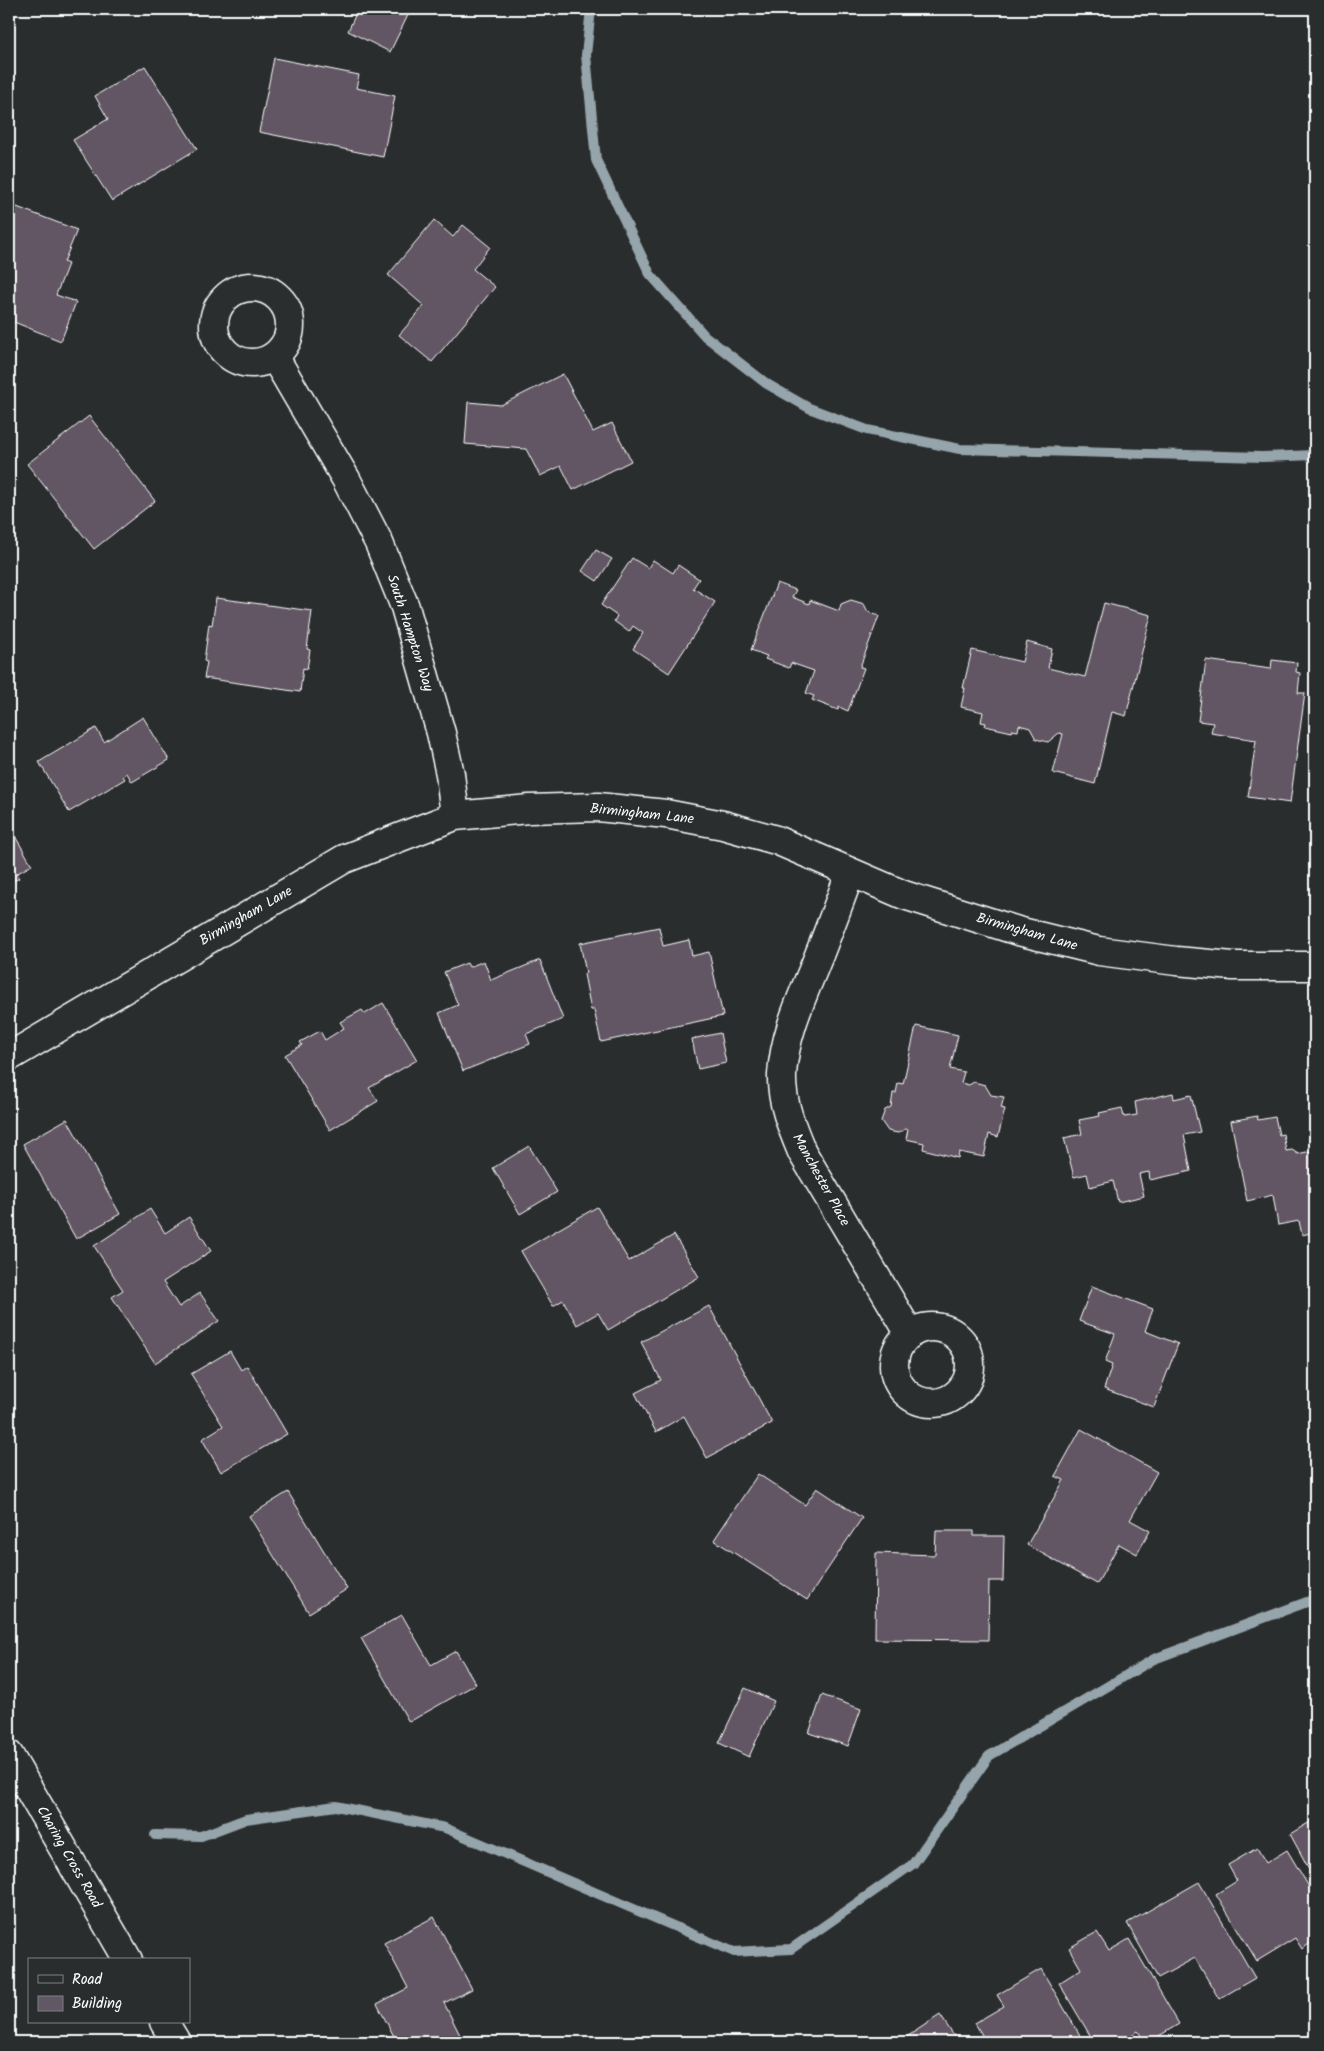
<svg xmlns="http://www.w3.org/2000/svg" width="1324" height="2051" viewBox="0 0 1324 2051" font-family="Kalam,sans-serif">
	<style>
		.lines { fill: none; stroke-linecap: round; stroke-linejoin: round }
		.stream { stroke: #95a5ab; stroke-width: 10 }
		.building { fill: #625765; stroke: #fff }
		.street-casing { stroke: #fff; stroke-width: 31 }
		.secondary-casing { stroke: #fff; stroke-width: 31 }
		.street { stroke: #2a2d2e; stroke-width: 28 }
		.secondary { stroke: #2a2d2e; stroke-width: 28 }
		.labels { text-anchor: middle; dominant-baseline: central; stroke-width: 4; stroke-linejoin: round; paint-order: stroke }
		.street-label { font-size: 14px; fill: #fff; stroke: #2a2d2e }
	</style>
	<rect width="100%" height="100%" fill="#2a2d2e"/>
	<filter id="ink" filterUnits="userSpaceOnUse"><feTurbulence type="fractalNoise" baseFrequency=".02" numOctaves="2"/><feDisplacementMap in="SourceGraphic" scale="10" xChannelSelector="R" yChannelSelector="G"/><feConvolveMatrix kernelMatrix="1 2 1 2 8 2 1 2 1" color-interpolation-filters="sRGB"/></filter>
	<g filter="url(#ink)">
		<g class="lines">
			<path class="stream" d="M591,9L586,55L596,160L650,274L705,336L767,384L809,408L867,430L960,449L1262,457L1315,455
				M155,1835L201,1836L246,1819L336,1806L445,1828L734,1952L791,1949L913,1864L989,1756L1154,1659L1315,1599"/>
		</g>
		<path class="building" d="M358,9H411L390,52L348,31Z
			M274,58L359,75L356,88L395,96L383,157L259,132Z
			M145,66L197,149L112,201L73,140L108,119L95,96Z
			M9,204L77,230L64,262L68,264L56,295L76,302L61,341L9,320Z
			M434,220L453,237L463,225L490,247L473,269L495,287L432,362L399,335L424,306L388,275Z
			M563,374L593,432L612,423L631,461L573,490L561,466L540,476L526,449L465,444L468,402L501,405Z
			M89,416L155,501L94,549L27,464Z
			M596,550L612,559L597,581L582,571Z
			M632,558L648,568L653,560L673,573L678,565L699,579L693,588L715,602L669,673L633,649L643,633L633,626L629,632L614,621L617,616L601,605Z
			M777,583L796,590L792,597L809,604L810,600L839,611L841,604L851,600L864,604L868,612L879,616L860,667L864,668L848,711L839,707L838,710L812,700L814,696L806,693L814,671L791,663L789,668L765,659L767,656L751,650Z
			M216,598L312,611L307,649L310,650L307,669L303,668L300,692L204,678L207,662L204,661L209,624L212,625Z
			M1104,603L1151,615L1126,716L1112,712L1095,784L1053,773L1063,734L1059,733L1048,742L1036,739L1030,728L1019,725L1018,731L1012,730V732L985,726L986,723L981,722L983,712L961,707L965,688H963L972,650L1022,662L1027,642L1052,649L1048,668L1085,677Z
			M1206,660L1271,669L1272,660L1297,663L1296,672L1300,673L1298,693H1305L1290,803L1248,797L1256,740L1211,733L1213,723L1198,721Z
			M143,717L169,760L132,782L127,773L123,776L125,779L69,812L39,762L96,728L104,742Z
			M9,826L32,865L16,874L19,878L9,884Z
			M659,927L663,946L689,940L692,956L709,952L723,1016L601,1042L594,1010H591L584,974L586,973L580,943Z
			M540,960L563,1019L526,1034L530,1044L463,1071L439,1013L458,1005L444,972L467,963L469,967L484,961L491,980Z
			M383,1003L417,1060L369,1088L378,1101L330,1130L285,1055L302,1045L300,1042L320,1031L325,1040L344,1028L340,1022L362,1010L365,1014Z
			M916,1026L958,1035L950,1069L964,1072L961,1083L969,1085L974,1082L985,1085L991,1095L1004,1097L1001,1108L1005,1109L998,1137L989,1134L984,1157L959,1152L958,1158L923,1149L924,1143L906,1139L908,1129H905L898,1133L888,1131L881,1121L885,1110L891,1107L893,1093H896L898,1083L903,1084Z
			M720,1033L726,1063L698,1069L692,1039Z
			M1173,1093L1174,1099L1191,1095L1200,1132L1184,1135L1191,1171L1150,1180L1149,1172L1139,1174L1144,1196L1118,1202L1113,1181L1090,1187L1087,1174L1074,1177L1064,1138L1082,1134L1079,1120L1100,1116L1099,1113L1122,1108L1124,1117L1137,1115L1135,1102Z
			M1257,1116L1258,1120L1275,1117L1279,1135L1283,1134L1286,1151L1292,1150L1298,1154L1315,1150V1232L1302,1235L1299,1221L1278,1225L1273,1195L1247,1201L1231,1121Z
			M67,1119L120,1214L76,1239L23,1144Z
			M529,1146L557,1192L520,1214L493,1168Z
			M597,1207L629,1261L674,1235L699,1277L608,1330L598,1313L577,1325L563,1300L553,1306L521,1251Z
			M150,1209L165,1233L189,1217L211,1251L163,1282L179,1307L200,1293L219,1321L155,1363L112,1297L123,1290L94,1246Z
			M1092,1286L1153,1309L1145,1331L1178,1344L1154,1407L1104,1389L1112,1365L1105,1362L1115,1334L1079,1321Z
			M709,1306L772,1423L707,1458L684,1416L656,1432L635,1393L661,1380L641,1342Z
			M230,1351L241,1370L247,1366L287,1434L221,1472L202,1439L223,1426L191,1374Z
			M1081,1429L1157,1472L1130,1520L1150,1531L1137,1554L1119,1544L1097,1584L1027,1545L1064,1480L1055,1476Z
			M758,1474L805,1505L817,1488L862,1518L807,1600L714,1540Z
			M288,1492L347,1589L309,1613L249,1516Z
			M936,1531H974V1536H1004L1003,1581H989L988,1640L875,1639L876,1553L935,1555Z
			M402,1615L431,1665L456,1651L476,1684L409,1722L361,1638Z
			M745,1688L774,1701L749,1757L719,1743Z
			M822,1695L861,1709L848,1746L809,1733Z
			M1315,1819V1880L1290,1834Z
			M1257,1848L1266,1863L1287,1850L1315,1897V1940L1302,1949L1295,1938L1257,1961L1216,1894L1237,1881L1228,1865Z
			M1199,1882L1255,1978L1219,1999L1195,1958L1158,1978L1127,1923Z
			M434,1917L472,1989L444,2003L460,2035L447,2042H397L377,2004L408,1988L384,1943Z
			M1097,1932L1109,1951L1129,1939L1179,2024L1149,2042H1145L1138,2031L1120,2042H1094L1059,1983L1081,1969L1069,1948Z
			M1041,1969L1084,2042H986L975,2023L1004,2006L997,1995Z
			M940,2015L958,2042H899Z"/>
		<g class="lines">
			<g class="street-casing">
				<path id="street" d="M214 325a38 38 0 1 1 76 0a38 38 0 1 1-76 0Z
					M274,356L346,479L379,543L405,607L441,733L450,774L455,816
					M850,873C838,906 826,938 813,970C799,1004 784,1038 782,1075C781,1102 792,1128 802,1152L910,1334
					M9,1057L344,859L455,816L529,809L598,807L666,814L723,825L776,840L904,895L1018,931L1099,951L1176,961L1233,966H1315
					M894 1365a38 38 0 1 1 76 0a38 38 0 1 1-76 0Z"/>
			</g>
			<g class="secondary-casing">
				<path id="secondary" d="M9,1755L128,1960
					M164,2022L176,2042"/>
			</g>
			<use href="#street" class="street"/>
			<use href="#secondary" class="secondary"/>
		</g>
	</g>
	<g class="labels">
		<g class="street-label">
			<text transform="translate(410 633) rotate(72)">South Hampton Way</text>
			<text transform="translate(642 814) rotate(6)">Birmingham Lane</text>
			<text transform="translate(246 916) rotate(-30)">Birmingham Lane</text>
			<text transform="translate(1027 932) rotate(16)">Birmingham Lane</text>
			<text transform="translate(821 1180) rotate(61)">Manchester Place</text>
			<text transform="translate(69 1857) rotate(60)">Charing Cross Road</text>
		</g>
	</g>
	<rect width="1324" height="2051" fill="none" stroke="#2a2d2e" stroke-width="30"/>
	<rect x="15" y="15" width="1294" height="2021" fill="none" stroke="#fff" stroke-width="2" filter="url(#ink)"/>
	<rect x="28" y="1958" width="162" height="65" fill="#2a2d2e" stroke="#7f8182"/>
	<rect x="38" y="1975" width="25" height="8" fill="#2a2d2e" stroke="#7f8182"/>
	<text x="72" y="1984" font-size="15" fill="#ffffff">Road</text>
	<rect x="38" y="1996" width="25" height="15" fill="#625765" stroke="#7f8182"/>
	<text x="72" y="2008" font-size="15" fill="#ffffff">Building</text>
</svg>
